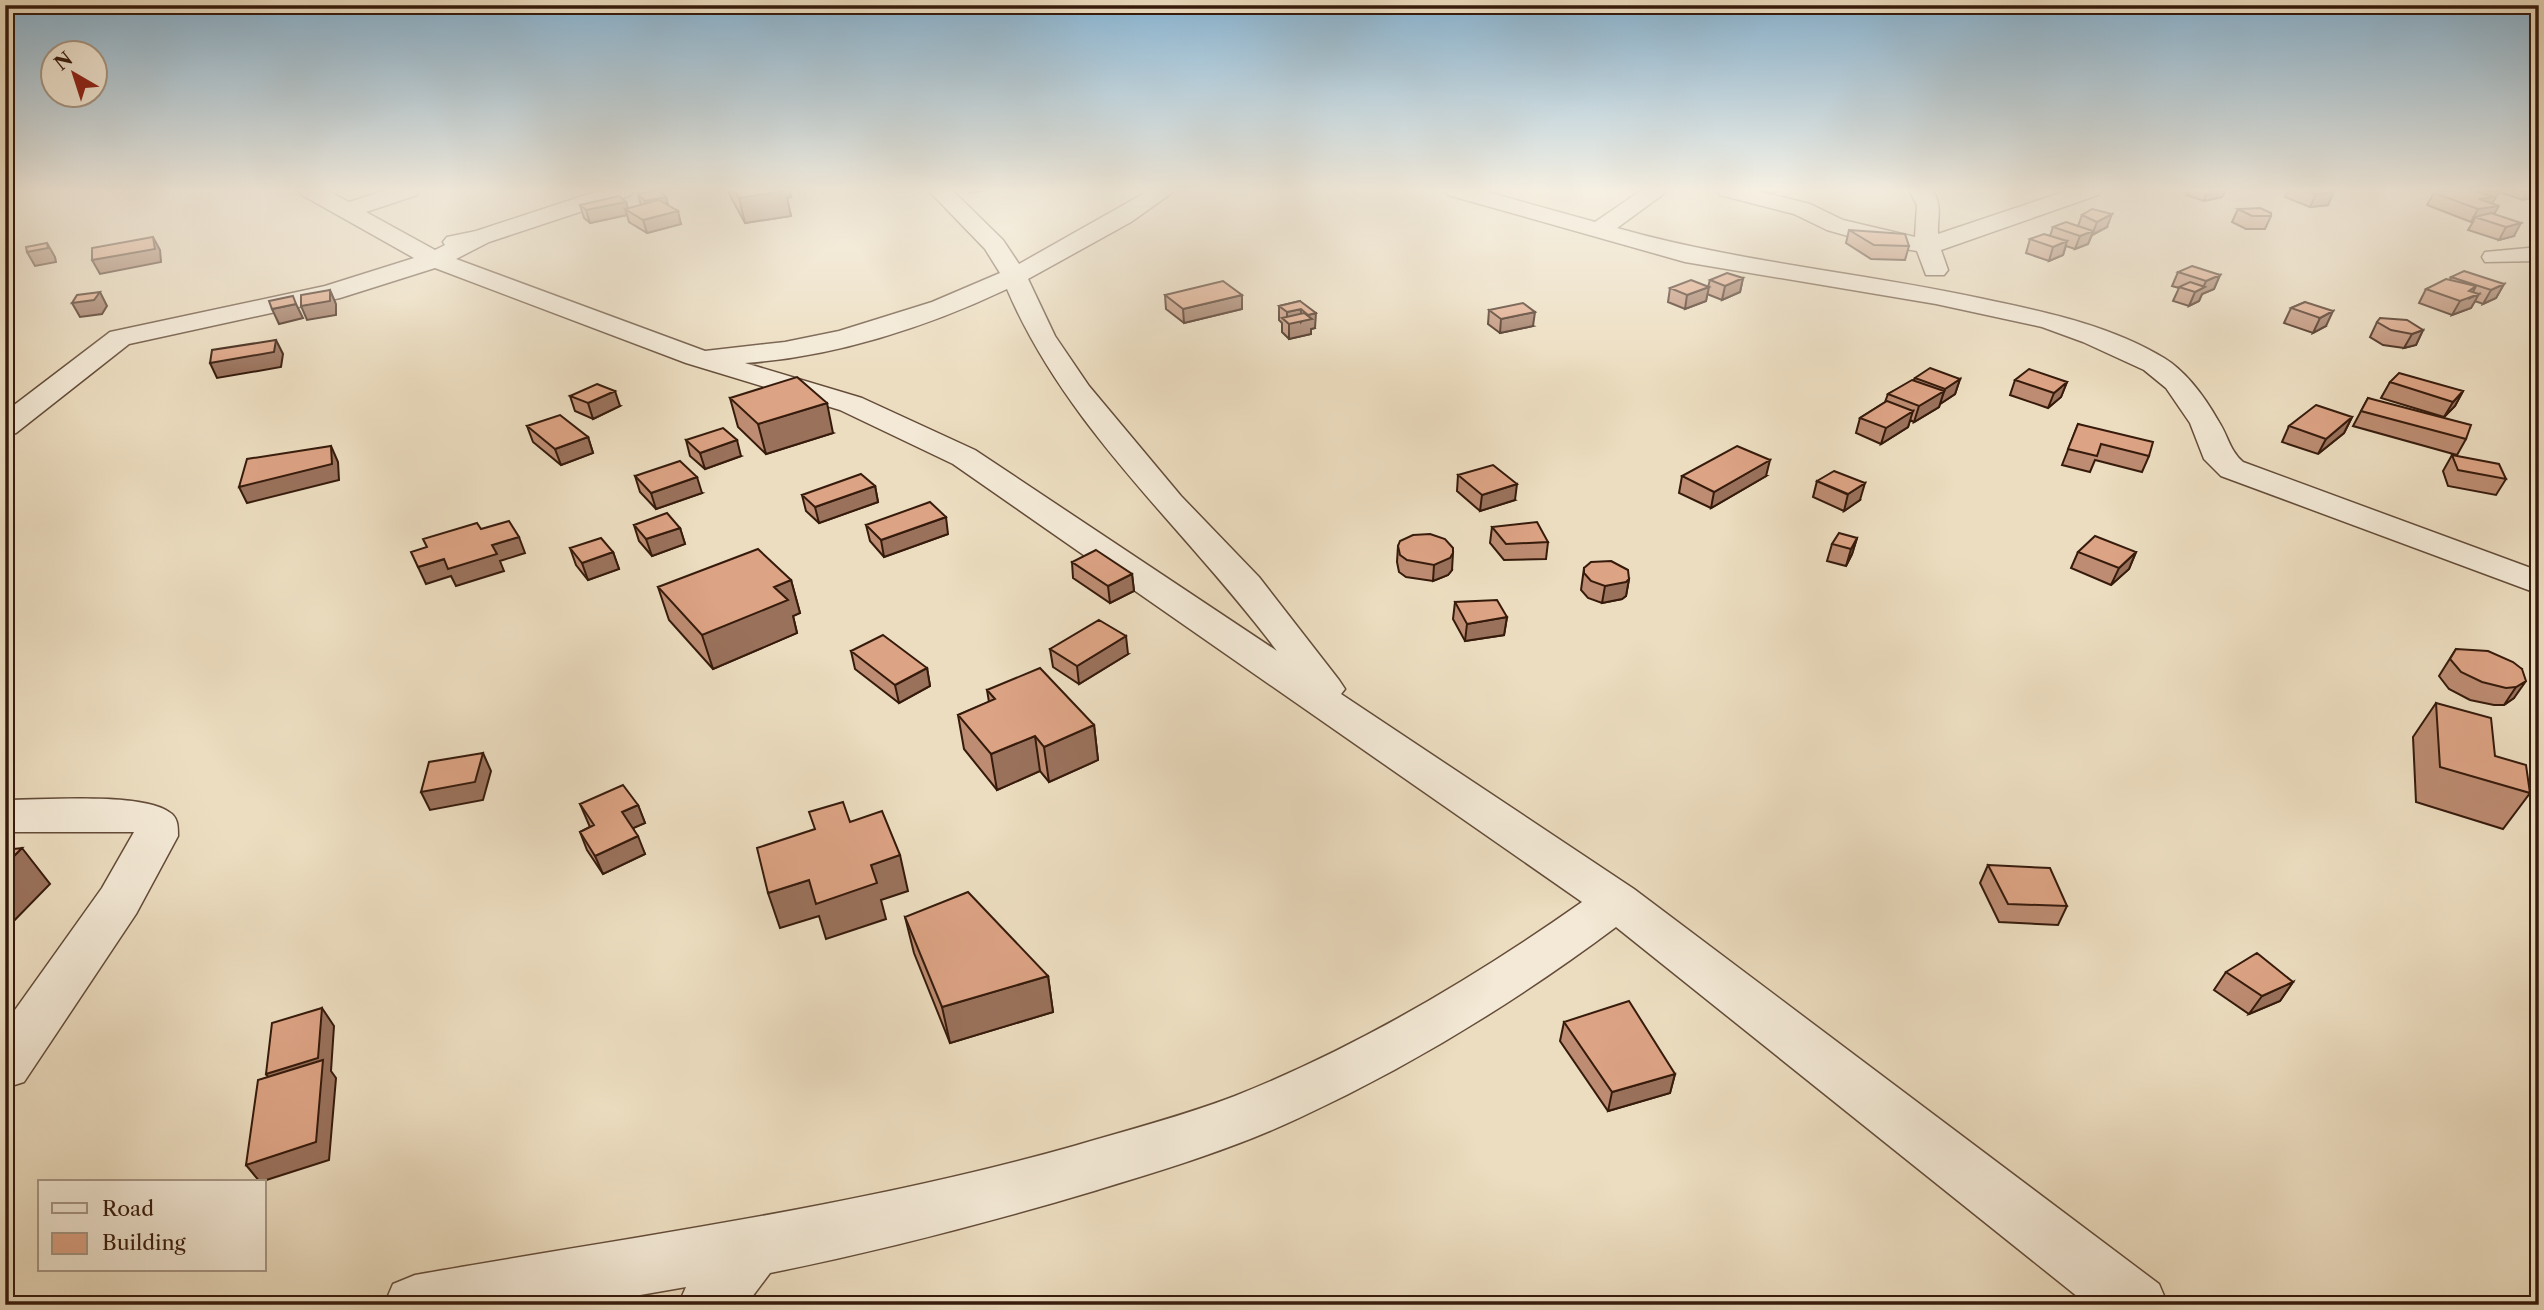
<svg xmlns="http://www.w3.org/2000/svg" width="2544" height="1310" viewBox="0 0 2544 1310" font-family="'Libre Caslon Text',serif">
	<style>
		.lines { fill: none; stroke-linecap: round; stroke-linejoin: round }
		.minor-casing { stroke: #644c39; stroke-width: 3 }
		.minor { fill: #f3e9d6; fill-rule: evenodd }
		.wall { fill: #bd8c72; stroke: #361b0c; stroke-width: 2 }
		.shaded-wall { fill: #9a725c; stroke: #361b0c; stroke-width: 2 }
		.building { fill: #dca384; stroke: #361b0c; stroke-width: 2 }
	</style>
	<rect width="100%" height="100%" fill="#ecddc0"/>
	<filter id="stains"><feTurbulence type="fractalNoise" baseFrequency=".00286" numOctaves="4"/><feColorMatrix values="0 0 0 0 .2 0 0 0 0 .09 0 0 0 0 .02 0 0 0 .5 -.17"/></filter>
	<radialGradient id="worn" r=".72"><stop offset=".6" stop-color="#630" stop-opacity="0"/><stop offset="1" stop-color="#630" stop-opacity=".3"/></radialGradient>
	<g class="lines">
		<g class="minor-casing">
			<path id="minor" d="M299,190H326L349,202L387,190H420L417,195L366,212L435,250L445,245L443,242L447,237L476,231L601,190H634L631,195L489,242L456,259L705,351L785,342L839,331L932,302L1000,273L985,249L928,190H952L1003,240L1019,264L1150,190H1176L1131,222L1028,279L1055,336L1089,386L1181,496L1259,577L1339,680L1345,689L1341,694L1634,889L2159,1284L2168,1305H2088L1616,927C1517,1001 1411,1066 1299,1118C1233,1149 1163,1170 1094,1191C987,1223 879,1251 770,1273L746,1305H678L686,1287L583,1305H384L393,1284L415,1275C636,1236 858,1207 1074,1146C1128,1130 1183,1116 1235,1096C1358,1047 1474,978 1582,902L953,464L840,410L686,363L435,268L340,298L129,344L16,433L5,436V412L110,332L325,286L414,258L302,195ZM1007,289C1067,430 1187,530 1277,651L975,450L862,398L745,363C834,357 927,327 1007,289Z
				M1445,190H1480L1595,222L1642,190H1669L1617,228C1740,263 1868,273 1993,301C2051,313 2113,327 2164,358C2187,372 2206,399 2219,422C2228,436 2230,451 2243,462L2539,571V594L2221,476L2204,459L2190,423L2166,388L2144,370L2083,342L2042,327L1936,304L1685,262L1448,195Z
				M1717,190H1754L1810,204L1843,220L1915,237L1917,205L1909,190H1932C1943,205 1937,217 1938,234L2069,190H2101L2098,195L1941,250L1948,270L1944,275H1926L1917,251L1876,244L1827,230L1794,214L1720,195Z
				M2539,247V261L2485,262L2482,257L2485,252Z
				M5,800C43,800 141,792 169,812C178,817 178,826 178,836L136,914L24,1082L5,1088V1024L102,888L134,832H5Z"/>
		</g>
		<use href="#minor" class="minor"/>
	</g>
	<path class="wall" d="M727,190H789L791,197L787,198L791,216L745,223Z
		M1757,190H1780L1771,194Z
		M2188,190H2226L2222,197L2204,201L2186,195Z
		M2289,190H2329L2328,205L2310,207L2285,197Z
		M2454,190H2539L2523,200L2499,192L2493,202L2490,203L2494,214L2514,236L2499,240L2468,230L2473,222H2471L2427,205L2434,193Z
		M638,194L666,197L668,206L681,224L647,233L629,222L627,215L590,223L584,218L580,205L626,202L628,209L641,205Z
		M2238,209L2271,216L2265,229H2246L2232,222Z
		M2082,215L2107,227L2092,235L2088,244L2075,249L2066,246L2063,255L2049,261L2026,253L2030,239L2050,236L2053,227L2078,226Z
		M1849,230L1909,246L1905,260L1871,259L1846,243Z
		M2178,272L2220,275L2214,289L2202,294L2199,301L2189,306L2173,301L2179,288L2172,286Z
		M2451,277L2504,284L2496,298L2483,304L2475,301L2471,308L2452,315L2419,303L2426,289L2450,280Z
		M1743,278L1740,292L1722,300L1707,294L1706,301L1685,309L1668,302L1670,288L1708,287L1710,280Z
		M1165,295H1242V309L1184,323L1166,309Z
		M1300,301L1315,328L1311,329V334L1289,339L1282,332V323L1279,320V306Z
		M2305,302L2326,326L2313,333L2284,323L2291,308Z
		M1489,310L1533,326L1500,333L1488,324Z
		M2377,322L2423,330L2416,345L2404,348L2383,345L2370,337Z
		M1915,378L1960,379L1955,394L1940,404L1939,407L1914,422L1910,420L1908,427L1881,444L1856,433L1860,418L1885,402L1888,394L1914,380Z
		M2015,380L2067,382L2061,397L2048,408L2010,395Z
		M2390,382L2463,391L2455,406L2444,417L2381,398Z
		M570,396L620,406L593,419L575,411Z
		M730,398L833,433L766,454L738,427Z
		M2368,398L2466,439L2457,455L2353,426Z
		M2352,417L2344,433L2318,454L2282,442L2289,426Z
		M2078,424L2149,456L2142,472L2095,460L2090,472L2062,465Z
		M527,426L588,437L593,453L561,465L533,442Z
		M686,440L741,456L705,469L690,456Z
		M2452,455L2506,479L2496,495L2448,486L2443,471Z
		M1458,475L1515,500L1480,511L1457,491Z
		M635,476L702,493L656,509L640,492Z
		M1682,476H1766L1711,508L1679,493Z
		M1817,481L1860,500L1844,511L1813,497Z
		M875,486L878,502L819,523L806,511L802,495Z
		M634,525L680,528L685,544L652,556L639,541Z
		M866,525L948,534L884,557L870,541Z
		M1492,527L1548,542L1546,559L1504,560L1490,543Z
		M1857,538L1852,554L1846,566L1827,561L1832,544Z
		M1398,546L1452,570L1448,575L1433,581L1406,577L1399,572L1397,562Z
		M570,548L613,552L619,569L588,580L576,565Z
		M2078,552H2136L2129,569L2111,585L2071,568Z
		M1072,562L1132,574L1134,591L1110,603L1073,578Z
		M1584,568L1629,579L1626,596L1622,599L1602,603L1588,598L1581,590Z
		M791,580L800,613L793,616L797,633L713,669L669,620L658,587Z
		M1455,602L1507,617L1504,635L1465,641L1453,619Z
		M1050,649L1128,654L1079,684L1053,667Z
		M2456,649L2522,669L2514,698L2504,705H2494L2470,700L2449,689L2439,676Z
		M851,651L927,668L930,686L899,703L855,669Z
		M987,690L1094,725L1098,760L1049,782L1040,771L997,790L964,749L958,715L989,702Z
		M2436,703L2495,756L2530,793L2503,829L2416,802L2413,737Z
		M580,804L638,805L645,823L633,828L645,854L603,874L587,850L580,832L590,827Z
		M1988,865L2067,906L2058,925L1999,922L1980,883Z
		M905,917L1048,976L1053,1012L950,1043L914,953Z
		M2226,972L2293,982L2280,1001L2249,1014L2214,990Z
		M1564,1022L1675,1074L1670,1093L1608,1111L1560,1041Z"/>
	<path class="shaded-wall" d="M778,190H789L791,197L787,198L791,216L745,223L739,198Z
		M970,190H987L970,193Z
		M1772,190H1780L1771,194Z
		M2208,190H2226L2222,197L2204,201Z
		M2497,190H2500L2493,202L2490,203L2499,206L2491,219L2475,217L2473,222H2471L2478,209L2479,199L2484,198L2487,192Z
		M2528,190H2539V196L2523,200Z
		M2334,192L2328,205L2310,207L2316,194Z
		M666,197L669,210L648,214L645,201Z
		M626,202L628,211L625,209L627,215L590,223L586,210Z
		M678,211L681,224L647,233L643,220Z
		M2112,214L2107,227L2092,235L2097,222Z
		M2521,223L2514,236L2499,240L2506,227Z
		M2093,231L2088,244L2075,249L2080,236Z
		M153,237L160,250L161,262L100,274L92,260Z
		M2067,241L2063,255L2049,261L2053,247Z
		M47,243L55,257L56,262L35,266L27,252Z
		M2220,275L2214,289L2202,294L2199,301L2189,306L2195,292L2203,288L2206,281Z
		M1743,278L1740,292L1722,300L1725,286Z
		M2504,284L2496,298L2483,304L2491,290Z
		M2476,286L2470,298L2479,294L2471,308L2452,315L2460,301L2469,291Z
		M1709,287L1706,301L1685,309L1687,295Z
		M330,290L336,304V315L307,320L301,306Z
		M100,292L107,306L102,314L80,317L72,303Z
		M1242,295V309L1184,323L1183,309Z
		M296,304L303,318L279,324L272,309Z
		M1301,309V322L1308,315L1316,313L1315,328L1311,329V334L1289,339V324L1287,322V312Z
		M2333,311L2326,326L2313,333L2320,318Z
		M1535,312L1533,326L1500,333L1501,319Z
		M2423,330L2416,345L2404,348L2412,334Z
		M276,340L283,354L281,367L217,378L210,363Z
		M1960,379L1955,394L1940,404L1945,389Z
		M2067,382L2061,397L2048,408L2054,393Z
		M615,391L620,406L593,419L588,403Z
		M1944,391L1939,407L1914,422L1919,406Z
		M2463,391L2455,406L2444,417L2453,402Z
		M827,403L833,433L766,454L758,424Z
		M1913,411L1908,427L1881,444L1886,428Z
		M2352,417L2344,433L2318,454L2326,439Z
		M588,437L593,453L561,465L555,449Z
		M737,440L741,456L705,469L700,453Z
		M331,446L338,462L339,480L247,503L239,487Z
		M1770,460L1766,476L1711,508L1714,492Z
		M697,477L702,493L656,509L651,493Z
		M1865,483L1860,500L1844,511L1848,494Z
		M1517,484L1515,500L1480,511L1482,495Z
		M875,486L878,502L819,523L815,507Z
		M946,517L948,534L884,557L881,540Z
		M680,528L685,544L652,556L646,539Z
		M519,537L525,553L500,561L504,571L456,586L451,576L426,584L418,567Z
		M1857,538L1852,554L1846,566L1851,549Z
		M613,552L619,569L588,580L582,563Z
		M2136,552L2129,569L2111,585L2119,568Z
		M1453,553L1452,570L1448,575L1433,581L1434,565Z
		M1132,574L1134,591L1110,603L1108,586Z
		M1629,579L1626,596L1622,599L1602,603L1605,586Z
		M791,580L800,613L793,616L797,633L713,669L702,635L774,587Z
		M1507,617L1504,635L1465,641L1467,624Z
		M1126,636L1128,654L1079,684L1077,666Z
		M927,668L930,686L899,703L895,685Z
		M2526,681L2514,698L2504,705L2516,687Z
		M1094,725L1098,760L1049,782L1044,747Z
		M1035,736L1040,771L997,790L991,754Z
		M483,753L491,771L483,800L430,810L421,792Z
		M638,805L645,823L629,830L622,812Z
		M638,836L645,854L603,874L595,856Z
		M22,848L50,884L5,930V865Z
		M900,855L908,891L881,900L886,919L826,939L819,916L780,928L768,893L809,880L871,865Z
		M1048,976L1053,1012L950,1043L942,1007Z
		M2293,982L2280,1001L2249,1014L2262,996Z
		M322,1008L334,1026L331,1071L336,1078L329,1160L260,1182L246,1165L279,1092L266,1074Z
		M1675,1074L1670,1093L1608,1111L1612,1092Z"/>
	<path class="building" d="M658,190H659L666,197L645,201L638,194Z
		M734,190H785V191L739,198Z
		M2305,190H2329L2334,192L2316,194Z
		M2454,190H2473L2493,197L2479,199L2499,206L2478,209L2434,193Z
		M2480,190H2497L2487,192Z
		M619,196L626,202L586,210L580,205Z
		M659,200L678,211L643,220L625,209Z
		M2260,208L2271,213V216H2252L2238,209Z
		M2092,209L2112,214L2097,222L2082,215Z
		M2491,213L2521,223L2506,227L2475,217Z
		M2066,222L2093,231L2080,236L2053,227Z
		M1849,230L1905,234L1909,246L1874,245Z
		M2044,234L2067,241L2053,247L2030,239Z
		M153,237L155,249L92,260V248Z
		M47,243L48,248L27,252L26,247Z
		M2192,266L2220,275L2206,281L2178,272Z
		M2464,271L2504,284L2491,290L2451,277Z
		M1727,273L1743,278L1725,286L1710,280Z
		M2446,279L2476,286L2469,291L2479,294L2460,301L2426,289Z
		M1691,280L1709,287L1687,295L1670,288Z
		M1223,281L1242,295L1183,309L1165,295Z
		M2190,282L2205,287L2195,292L2179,287Z
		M330,290V301L301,306V295Z
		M100,292L94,300L72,303L77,295Z
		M293,296L296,304L272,309L269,301Z
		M1300,301L1316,313L1308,315L1301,309L1287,312L1279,306Z
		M2305,302L2333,311L2320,318L2291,308Z
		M1523,303L1535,312L1501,319L1489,310Z
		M1304,313L1312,319L1289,324L1282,318Z
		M2380,318L2407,320L2423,330L2412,334L2391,330L2377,322Z
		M276,340L274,352L210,363L212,350Z
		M1930,368L1960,379L1945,389L1915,378Z
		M2029,369L2067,382L2054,393L2015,380Z
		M2399,373L2463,391L2453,402L2390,382Z
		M797,377L827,403L758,424L730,398Z
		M1912,380L1944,391L1919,406L1888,394Z
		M597,384L615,391L588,403L570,396Z
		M2368,398L2471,425L2466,439L2361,411Z
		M1887,401L1913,411L1886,428L1860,418Z
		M2316,405L2352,417L2326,439L2289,426Z
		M560,415L588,437L555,449L527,426Z
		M2078,424L2153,442L2149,456L2101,444L2097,456L2068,449Z
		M723,428L737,440L700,453L686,440Z
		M331,446L332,464L239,487L247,459Z
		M1737,446L1770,460L1714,492L1682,476Z
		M2452,455L2499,464L2506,479L2458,470Z
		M680,461L697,477L651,493L635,476Z
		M1493,465L1517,484L1482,495L1458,475Z
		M1834,471L1865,483L1848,494L1817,481Z
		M861,474L875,486L815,507L802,495Z
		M930,502L946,517L881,540L866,525Z
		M667,513L680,528L646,539L634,525Z
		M509,521L519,537L492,545L497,554L448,569L444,559L418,567L411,552L427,547L423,539L477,523L481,529Z
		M1537,522L1548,542L1506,544L1492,527Z
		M1839,533L1857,538L1851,549L1832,544Z
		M1430,534L1445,539L1453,548V553L1450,558L1434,565L1407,560L1400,555L1398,546L1400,541L1413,535Z
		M2095,536L2136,552L2119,568L2078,552Z
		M601,538L613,552L582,563L570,548Z
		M758,549L791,580L774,587L788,600L702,635L658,587Z
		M1096,550L1132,574L1108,586L1072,562Z
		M1611,561L1628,570L1629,579L1626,582L1605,586L1591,581L1584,573V568L1591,562Z
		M1497,600L1507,617L1467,624L1455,602Z
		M1099,620L1126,636L1077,666L1050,649Z
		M883,635L927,668L895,685L851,651Z
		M2456,649L2488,651L2513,662L2522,669L2526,681L2516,687L2506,688L2482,682L2461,672L2450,659Z
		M1040,668L1094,725L1044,747L1035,736L991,754L958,715L995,699L987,690Z
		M2436,703L2491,718L2495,756L2526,765L2530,793L2440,767Z
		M483,753L475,782L421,792L429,762Z
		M623,785L638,805L622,812L638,836L595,856L580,832L594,825L580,804Z
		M843,802L850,822L882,811L900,855L871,865L877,883L816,904L809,880L768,893L757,848L815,829L809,812Z
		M22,848L5,865V850Z
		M1988,865L2050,868L2067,906L2008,904Z
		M968,892L1048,976L942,1007L905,917Z
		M2257,953L2293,982L2262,996L2226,972Z
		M1629,1001L1675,1074L1612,1092L1564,1022Z
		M322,1008L318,1058L266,1074L272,1023Z
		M323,1060L316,1142L246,1165L258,1080Z"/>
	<linearGradient id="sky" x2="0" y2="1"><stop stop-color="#89b6d5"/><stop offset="0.51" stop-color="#f6f0e3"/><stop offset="1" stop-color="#f6f0e3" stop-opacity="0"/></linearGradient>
	<rect width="2544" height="373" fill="url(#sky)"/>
	<rect width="2544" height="1310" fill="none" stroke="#ecddc0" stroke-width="28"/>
	<rect x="7" y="7" width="2530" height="1296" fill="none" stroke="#361b0c" stroke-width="3.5"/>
	<rect x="14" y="14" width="2516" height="1282" fill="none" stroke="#361b0c" stroke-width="2"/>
	<rect x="38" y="1180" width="228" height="91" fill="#f3e9d6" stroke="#a79785" stroke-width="2"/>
	<rect x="52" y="1203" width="35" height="10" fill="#f3e9d6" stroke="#a79785" stroke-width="2"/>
	<text x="102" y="1216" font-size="21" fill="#361b0c">Road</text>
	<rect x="52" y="1233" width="35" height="21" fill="#dca384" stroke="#a79785" stroke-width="2"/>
	<text x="102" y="1250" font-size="21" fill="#361b0c">Building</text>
	<g transform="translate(74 74) rotate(321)"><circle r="33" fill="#f3e9d6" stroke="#a79785" stroke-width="2"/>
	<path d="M0-5L12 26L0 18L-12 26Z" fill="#8f2418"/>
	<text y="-10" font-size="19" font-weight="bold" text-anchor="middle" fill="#361b0c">N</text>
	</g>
	<rect width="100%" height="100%" filter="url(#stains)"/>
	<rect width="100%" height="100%" fill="url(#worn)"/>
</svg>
